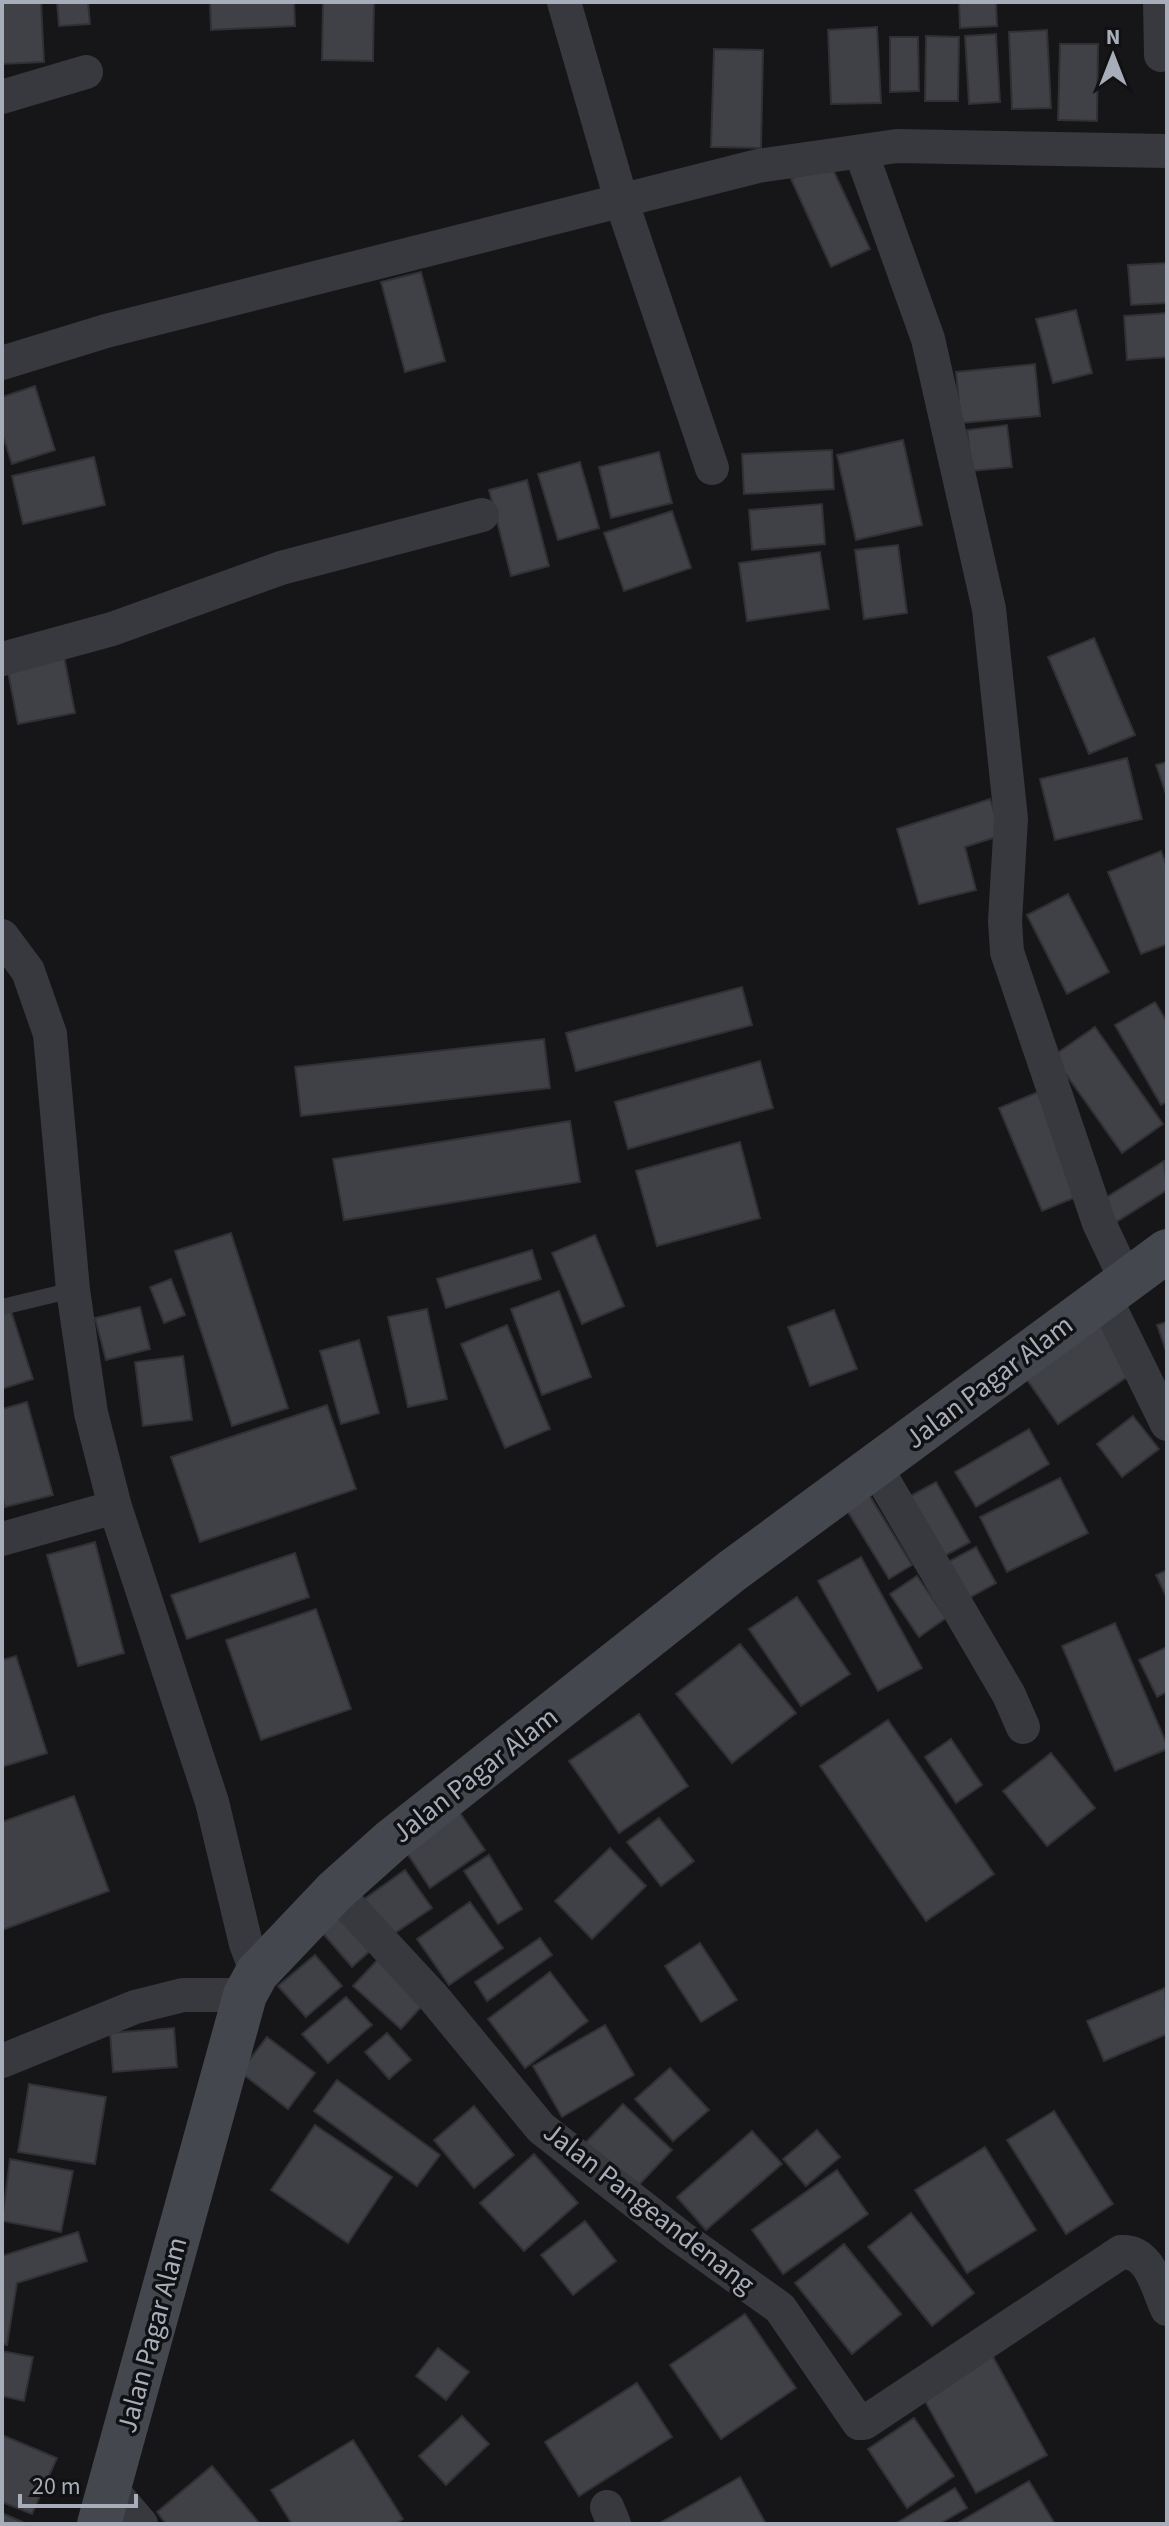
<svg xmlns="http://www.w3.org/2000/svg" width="1169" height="2526" viewBox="0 0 1169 2526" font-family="'Source Sans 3',sans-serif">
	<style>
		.building { fill: #404146; stroke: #303035; stroke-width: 2 }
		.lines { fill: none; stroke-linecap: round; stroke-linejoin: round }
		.lane { stroke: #37393e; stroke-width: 16 }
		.street { stroke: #37393e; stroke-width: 34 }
		.secondary { stroke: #44484e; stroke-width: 44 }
		.labels { text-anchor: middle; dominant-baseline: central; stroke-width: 7; stroke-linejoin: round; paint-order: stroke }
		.street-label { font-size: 28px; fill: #a7aeba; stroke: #111114 }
	</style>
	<rect width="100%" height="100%" fill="#161619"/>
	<path class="building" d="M2,2H41L44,62L2,64Z
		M57,2H88L90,24L59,26Z
		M210,2H294L295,26L211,30Z
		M323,2H374L373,61L322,60Z
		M959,2H996L997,26L960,28Z
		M877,27L881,103L831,104L828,30Z
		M1047,30L1051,108L1012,109L1009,32Z
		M996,34L1000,102L969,104L965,36Z
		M926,36L959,37L958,101H925Z
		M890,37H918L919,91L890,92Z
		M1060,44H1098L1097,121L1058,120Z
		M714,49L763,50L761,148L711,147Z
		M829,161L870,249L831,267L791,179Z
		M1167,263V303L1131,305L1128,265Z
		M421,272L445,361L405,372L381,282Z
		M1076,310L1092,373L1053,383L1036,319Z
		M1167,313V357L1127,360L1124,316Z
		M1035,364L1040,416L961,423L956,372Z
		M35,386L55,450L12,464L2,433V397Z
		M1007,425L1012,467L972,471L967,430Z
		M903,440L922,525L856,540L837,455Z
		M832,450L834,489L744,494L742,454Z
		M659,452L672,503L611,518L599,467Z
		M94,457L105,505L23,524L12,476Z
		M580,462L599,528L558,540L538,474Z
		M527,480L549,566L511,576L489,490Z
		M822,504L825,544L752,550L749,510Z
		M672,511L691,568L624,591L604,533Z
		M898,545L907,613L864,619L855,550Z
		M820,552L829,609L747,621L739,563Z
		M1094,638L1135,735L1089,754L1048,657Z
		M64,656L75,713L18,724L7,667Z
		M1127,758L1142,819L1055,840L1040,779Z
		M1167,762V797L1156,765Z
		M990,799L1002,835L965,847L976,890L919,904L897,829Z
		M1161,851L1167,867V944L1141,954L1108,872Z
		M1068,894L1109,972L1067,994L1027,915Z
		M742,987L752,1025L576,1071L566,1033Z
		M1155,1002L1167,1022V1102L1161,1105L1115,1025Z
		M1095,1027L1163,1124L1122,1153L1053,1056Z
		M544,1039L550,1088L301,1116L295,1067Z
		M760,1061L773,1108L628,1149L615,1102Z
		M1043,1090L1086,1193L1042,1211L999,1108Z
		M570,1121L580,1182L344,1220L333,1159Z
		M740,1142L760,1218L657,1246L636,1171Z
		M1164,1161L1167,1190L1113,1224L1099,1202Z
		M231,1233L288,1408L232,1426L175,1251Z
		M595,1235L624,1306L582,1324L552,1253Z
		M532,1250L541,1279L446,1308L437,1279Z
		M171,1279L185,1315L164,1323L150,1287Z
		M559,1291L591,1377L542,1395L511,1309Z
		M140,1307L150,1349L106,1360L95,1318Z
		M427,1309L447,1399L408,1407L388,1317Z
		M834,1310L857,1369L810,1386L788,1327Z
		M11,1311L33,1379L2,1389V1314Z
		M1104,1319L1139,1369L1058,1424L1023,1374Z
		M1167,1322V1354L1157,1325Z
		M507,1325L550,1429L505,1448L461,1344Z
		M359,1340L379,1413L341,1424L320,1351Z
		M183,1356L192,1420L143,1426L135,1362Z
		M27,1402L53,1495L5,1507L2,1495V1409Z
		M327,1405L356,1489L200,1542L171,1457Z
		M1133,1416L1159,1449L1122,1477L1097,1444Z
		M1029,1429L1049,1464L976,1507L955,1472Z
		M1060,1478L1088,1533L1007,1572L980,1517Z
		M936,1482L970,1542L939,1559L905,1499Z
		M868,1493L912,1565L889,1579L845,1507Z
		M95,1542L124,1653L78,1666L47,1555Z
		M976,1547L996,1583L969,1598L948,1562Z
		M295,1553L309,1597L187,1639L171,1595Z
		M861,1557L922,1668L878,1691L818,1581Z
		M1167,1570V1598L1156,1575Z
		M917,1576L946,1618L919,1637L890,1594Z
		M797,1597L850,1674L801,1706L749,1629Z
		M316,1609L351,1709L261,1740L226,1640Z
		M1115,1623L1167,1745V1749L1115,1771L1062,1646Z
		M740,1644L796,1713L732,1763L676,1694Z
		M1167,1647V1692L1157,1697L1139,1660Z
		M16,1656L47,1753L2,1767V1660Z
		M639,1714L688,1786L619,1833L569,1761Z
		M888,1720L994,1874L926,1921L820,1766Z
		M951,1739L982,1785L956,1803L925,1757Z
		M1051,1753L1095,1808L1047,1846L1003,1791Z
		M74,1796L109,1891L2,1930V1822Z
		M456,1807L485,1850L430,1888L401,1844Z
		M659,1818L694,1861L661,1886L627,1842Z
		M610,1848L646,1886L592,1939L555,1901Z
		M489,1855L522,1909L498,1924L464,1871Z
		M405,1870L432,1908L386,1939L360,1902Z
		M470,1902L503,1948L449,1985L417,1939Z
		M350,1907L380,1942L352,1967L321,1931Z
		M540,1938L552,1955L487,2001L475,1982Z
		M700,1943L737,2000L701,2022L665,1966Z
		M384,1953L431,1996L401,2029L353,1986Z
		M315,1955L342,1986L306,2017L278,1986Z
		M550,1972L588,2021L525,2068L488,2019Z
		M1165,1988L1167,2034L1104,2061L1087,2021Z
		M346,1997L372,2025L328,2063L302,2034Z
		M605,2025L634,2075L562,2117L533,2066Z
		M174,2028L177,2067L113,2072L110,2033Z
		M387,2033L411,2060L389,2079L365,2052Z
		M267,2037L315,2073L288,2109L240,2072Z
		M670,2068L709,2110L673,2141L635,2099Z
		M337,2080L440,2155L417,2186L314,2111Z
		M29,2084L106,2097L95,2164L18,2152Z
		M623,2104L672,2150L633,2191L584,2144Z
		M474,2106L514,2155L474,2188L434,2140Z
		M1054,2111L1113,2204L1066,2234L1007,2140Z
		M315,2125L392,2177L348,2243L271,2190Z
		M817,2130L840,2157L806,2186L783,2159Z
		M752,2131L782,2164L706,2230L677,2197Z
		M985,2147L1036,2230L967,2273L915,2190Z
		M534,2154L578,2203L524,2251L480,2203Z
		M10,2159L73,2171L61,2232L2,2221Z
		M837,2170L868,2214L783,2274L752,2230Z
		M911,2213L974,2293L932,2326L868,2247Z
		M585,2221L616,2261L573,2295L541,2255Z
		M78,2232L87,2261L17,2283L7,2345L2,2344V2256Z
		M844,2244L901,2314L852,2354L795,2283Z
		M745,2314L796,2388L721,2439L670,2365Z
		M438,2348L469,2372L446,2400L416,2376Z
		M2,2351L33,2357L24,2401L2,2396Z
		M991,2353L1047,2455L976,2493L920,2392Z
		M637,2383L672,2437L579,2496L545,2442Z
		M462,2416L489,2444L446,2485L419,2456Z
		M914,2418L954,2476L907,2508L868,2449Z
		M2,2435L57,2458L32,2514L2,2502Z
		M353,2440L403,2519L395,2524H292L271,2490Z
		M212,2466L260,2524H166L157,2512Z
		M740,2477L766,2524H658Z
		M1029,2481L1055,2524H956Z
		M955,2488L967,2508L939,2524H895Z
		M2,2513L27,2524H2Z"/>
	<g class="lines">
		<path class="lane" d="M2,1307L73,1290"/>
		<path class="street" d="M564,2L622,203L712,468
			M1160,2L1161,55
			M2,97L86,72
			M861,152L928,339L989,609L1011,819L1005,921L1007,952L1099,1223L1126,1280
			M2,363L106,331L758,166L897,146L1167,151
			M2,659L112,629L281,568L482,515
			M2,936L28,971L50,1034L73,1290L91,1413L115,1507L212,1802L246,1944L257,1973
			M1104,1296L1167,1424
			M875,1466L1009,1695L1023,1727
			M2,1539L115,1507
			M335,1891L434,1998L541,2128L678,2235L780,2308L859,2423H864L1121,2252C1150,2250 1157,2287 1167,2309
			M2,2061L135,2007L183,1995H245
			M110,2488L141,2524
			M607,2507L614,2524"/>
		<path class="secondary" d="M99,2524L245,1995L257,1973L335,1891L392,1840L732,1571L1167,1251"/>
	</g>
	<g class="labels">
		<g class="street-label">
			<text transform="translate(989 1382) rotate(-37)">Jalan Pagar Alam</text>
			<text transform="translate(475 1775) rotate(-38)">Jalan Pagar Alam</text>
			<text transform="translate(649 2208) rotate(38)">Jalan Pangeandenang</text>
			<text transform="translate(152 2335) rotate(-75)">Jalan Pagar Alam</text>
		</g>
	</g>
	<rect width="1169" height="2526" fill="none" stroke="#a7aeba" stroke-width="8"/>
	<g transform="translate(1113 56)" stroke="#111114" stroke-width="6" paint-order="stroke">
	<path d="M0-6L14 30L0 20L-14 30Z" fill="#a7aeba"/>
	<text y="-12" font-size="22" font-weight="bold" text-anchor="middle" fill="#a7aeba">N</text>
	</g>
	<path d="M20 2494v12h116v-12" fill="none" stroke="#a7aeba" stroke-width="4"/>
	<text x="32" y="2494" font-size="24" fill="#a7aeba" stroke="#111114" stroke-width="6" paint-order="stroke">20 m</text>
</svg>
